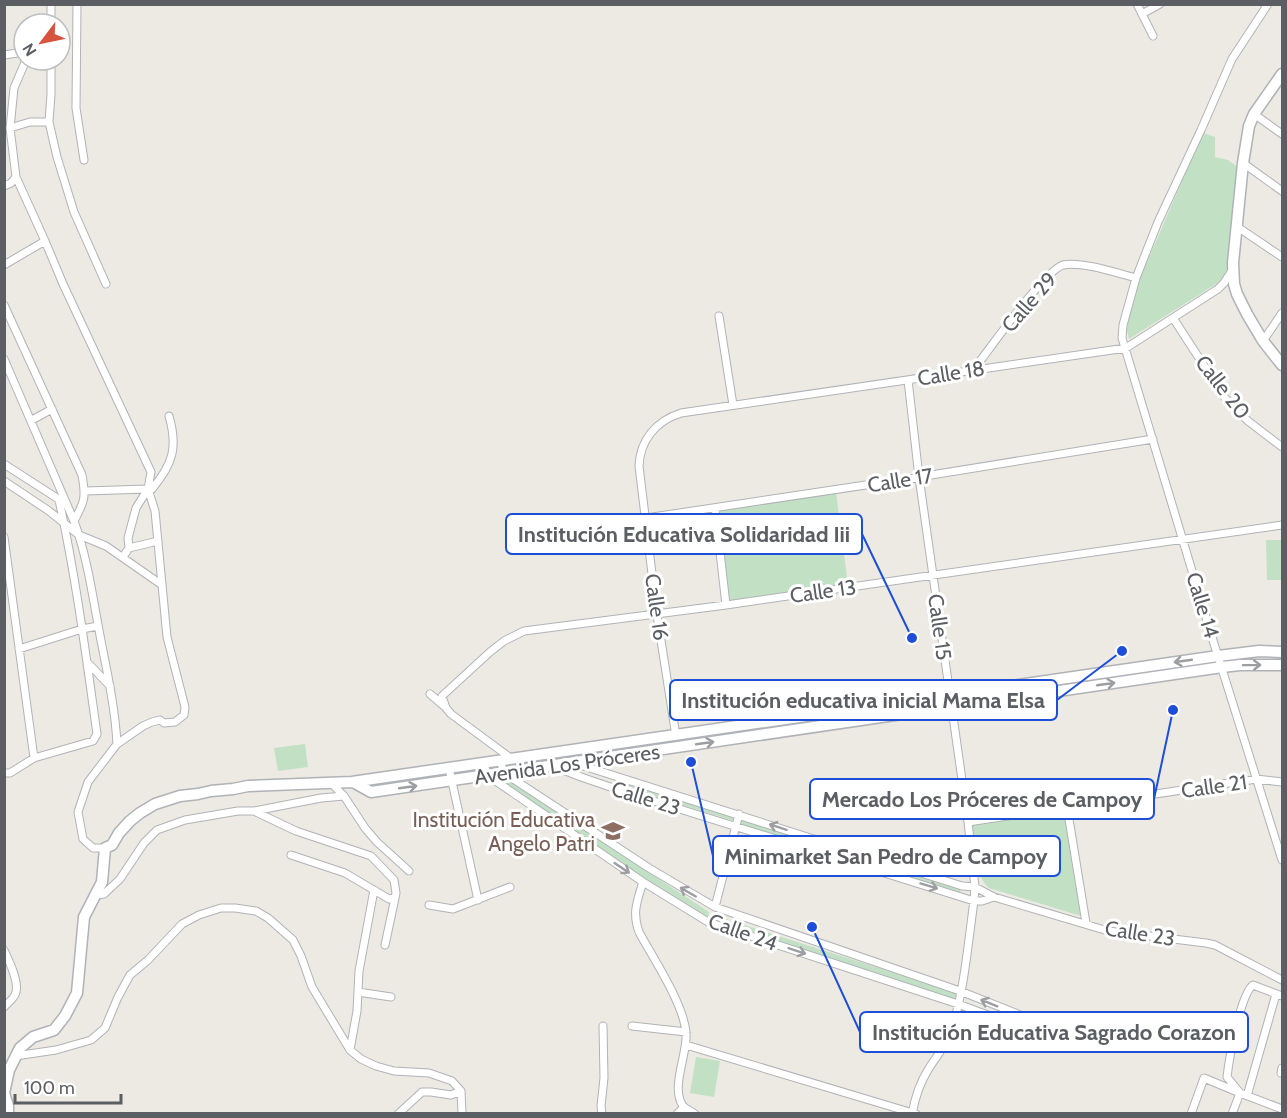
<svg xmlns="http://www.w3.org/2000/svg" width="1287" height="1118" viewBox="0 0 1287 1118" font-family="Cabin,sans-serif">
	<style>
		.green { fill: #c2e1c4 }
		.lines { fill: none; stroke-linecap: round; stroke-linejoin: round }
		.street-casing { stroke: #b0b3b7; stroke-width: 9 }
		.secondary-casing { stroke: #afb2b7; stroke-width: 13 }
		.street { stroke: #fff; stroke-width: 7 }
		.secondary { stroke: #fff; stroke-width: 10 }
		.oneway { stroke: #9d9ea1 }
		.labels { text-anchor: middle; dominant-baseline: central; stroke-width: 6; stroke-linejoin: round; paint-order: stroke }
		.street-label { font-size: 21px; fill: #5b5e62; stroke: #fff }
		.education-label { font-size: 21px; fill: #785e54; stroke: #fff; text-anchor: end }
		.leader { fill: none; stroke: #1d4ed8; stroke-width: 2 }
		.callout-dot { fill: #1d4ed8; stroke: #fff; stroke-width: 2 }
		.callout { fill: #fff; stroke: #1d4ed8; stroke-width: 2 }
		.callout-label { font-size: 22px; text-anchor: middle; font-weight: bold; fill: #5b5e62 }
	</style>
	<rect width="100%" height="100%" fill="#eceae3"/>
	<path class="green" d="M1203,133L1215,137V157L1228,160L1239,168L1229,265C1226,273 1223,279 1216,284L1129,339L1127,330L1128,320L1141,276Z
		M836,492L848,585L729,603L719,510Z
		M1266,540H1282V580H1267Z
		M947,698L948,705L680,744V738Z
		M305,744L308,767L278,771L274,748Z
		M505,778L709,912L708,919L496,783L500,779Z
		M629,782L735,815L734,821L628,788Z
		M1065,810L1081,916L989,888C973,872 974,848 970,826Z
		M741,817L961,888L960,892L958,893L739,824Z
		M719,917L957,993L955,1000L718,923Z
		M696,1057L720,1061L714,1097L690,1093Z"/>
	<g class="lines">
		<g class="street-casing">
			<path id="street" d="M77,4L76,108L84,160
				M1137,4L1153,36
				M1268,4L1232,59L1201,130L1158,222L1136,278L1123,325L1122,338L1211,634L1282,860
				M1142,14L1160,4
				M51,24V4
				M4,55L24,52
				M51,60V94L49,122L57,157L74,212L106,284
				M1254,114L1282,134
				M10,128L30,122H49
				M1243,163L1282,191
				M16,177L45,241
				M4,186L11,183L16,177L10,128L14,88L26,60
				M1236,226L1282,257
				M4,265L45,241L63,284L151,472L148,489L155,511L167,637L185,707L184,715L175,722L164,723L160,720L152,722L143,726L117,744
				M4,305L82,475C86,497 85,501 74,521
				M719,316L733,405
				M1173,318L1225,398L1248,421L1282,447
				M1263,341L1282,313
				M4,359L74,521C87,556 92,593 99,630C106,668 115,705 117,744L88,782L78,812L83,839L93,848H105
				M974,369C989,350 1044,271 1063,265C1081,261 1117,273 1136,278
				M908,380L919,477L968,822L975,887L974,901C968,943 964,995 950,1034C945,1047 935,1058 928,1070C919,1084 915,1098 912,1114
				M32,420L52,409
				M4,464L63,502
				M4,481L49,511L79,535L106,546L162,585
				M85,491L148,489
				M715,508L726,605
				M646,518L919,477L1153,439
				M4,537L34,758
				M129,548L158,541
				M123,557L129,548L128,538L136,508L148,489H152C173,464 178,447 169,416
				M19,649L82,629L98,626
				M87,662L110,686
				M430,694L444,706
				M676,736L657,615L639,466C640,440 656,421 681,413L1126,348L1218,289L1224,283L1233,269
				M512,759L451,714L446,708L442,696L490,652L504,641L524,631L726,605L1282,525
				M484,763L487,775L643,882L708,922L958,1004L1039,1034L1043,1024L960,991L715,907L649,868L504,773L500,760
				M577,764L962,886L975,887L994,897L1108,931L1206,943L1215,945L1282,980
				M553,766L581,777L622,791L974,901H982L994,897
				M449,768L478,900
				M4,773H10L34,758L93,741L97,734C86,656 76,577 59,500
				M331,783L344,796L365,828L377,842L409,871
				M1067,807L1086,923
				M254,811L321,798L344,796
				M968,822L1256,779L1282,782
				M643,882C637,901 632,913 639,932C653,958 684,1004 686,1033C688,1053 670,1088 683,1106C686,1109 691,1111 695,1114
				M95,895L104,894L120,879L144,843L157,830L185,820L238,811H254L296,831L371,856L394,880L396,893L395,898L389,899L345,873L291,855
				M429,905L453,909L510,887
				M715,907L739,814
				M385,945L395,898
				M4,950C9,961 19,981 16,992C15,998 9,1002 4,1007
				M358,992L391,997
				M632,1026L686,1032
				M686,1045L916,1114
				M350,1050L357,1011L359,971L374,890
				M15,1056L56,1050L91,1040L105,1028L118,997L130,975L148,960L182,924L199,915L221,908H235L256,911L268,918L293,940L301,956L312,987L350,1050L361,1059L376,1066L394,1071L429,1073L452,1081L461,1091L462,1114
				M1281,1073L1282,1068
				M1247,1096L1276,994
				M398,1114L422,1092H431L451,1095L461,1091
				M602,1114L601,1106L604,1078L603,1026
				M677,1114L684,1107
				M1191,1114L1204,1078L1240,1093L1282,1109
				M1232,1114L1240,1093L1227,1077C1229,1060 1240,995 1253,985L1282,996"/>
		</g>
		<g class="secondary-casing">
			<path id="secondary" d="M1282,74L1254,114L1249,126L1243,163L1233,263L1234,284L1237,294L1247,314L1263,341L1282,365
				M353,782L371,792L1222,667L1240,665H1282
				M4,1093L9,1070L20,1048L33,1037L54,1030L65,1016L77,993L84,917L102,882L105,848L112,845L119,833L130,821L140,813L155,804L180,796L198,794L211,791L233,789L248,786L352,782L1218,656L1259,651L1282,652
				M4,1093L8,1106V1114"/>
		</g>
		<use href="#street" class="street"/>
		<use href="#secondary" class="secondary"/>
	</g>
	<defs><path id="oneway-shaft" d="M-6 0H5M1.5-3L5.5 0L1.5 3" fill="none" stroke-width="1.6" stroke-linecap="round" stroke-linejoin="round" transform="scale(1.5)"/></defs>
	<g class="oneway">
		<use href="#oneway-shaft" transform="translate(1183 661) rotate(172)"/>
		<use href="#oneway-shaft" transform="translate(1252 665) rotate(-1)"/>
		<use href="#oneway-shaft" transform="translate(1106 684) rotate(-8)"/>
		<use href="#oneway-shaft" transform="translate(705 743) rotate(-8)"/>
		<use href="#oneway-shaft" transform="translate(408 787) rotate(-8)"/>
		<use href="#oneway-shaft" transform="translate(778 827) rotate(-162)"/>
		<use href="#oneway-shaft" transform="translate(622 868) rotate(34)"/>
		<use href="#oneway-shaft" transform="translate(929 886) rotate(17)"/>
		<use href="#oneway-shaft" transform="translate(688 892) rotate(-150)"/>
		<use href="#oneway-shaft" transform="translate(797 951) rotate(18)"/>
		<use href="#oneway-shaft" transform="translate(989 1003) rotate(-158)"/>
	</g>
	<defs>
		<g id="school-bare" transform="scale(1.8)"><path d="M0-5L7-2L0 1L-7-2ZM-4 1L0 2.5L4 1V4Q0 6-4 4Z" fill="#8d6e63" stroke="#fff" stroke-width="2.5" paint-order="stroke"/></g>
	</defs>
	<g fill-rule="evenodd">
		<use href="#school-bare" x="613" y="831"/>
	</g>
	<g class="labels">
		<g class="street-label">
			<text transform="translate(1029 302) rotate(-49)">Calle 29</text>
			<text transform="translate(951 373) rotate(-9)">Calle 18</text>
			<text transform="translate(1223 387) rotate(52)">Calle 20</text>
			<text transform="translate(900 480) rotate(-9)">Calle 17</text>
			<text transform="translate(823 591) rotate(-8)">Calle 13</text>
			<text transform="translate(1203 605) rotate(73)">Calle 14</text>
			<text transform="translate(657 607) rotate(82)">Calle 16</text>
			<text transform="translate(940 627) rotate(82)">Calle 15</text>
			<text transform="translate(567 764) rotate(-8)">Avenida Los Próceres</text>
			<text transform="translate(1214 786) rotate(-8)">Calle 21</text>
			<text transform="translate(646 798) rotate(17)">Calle 23</text>
			<text transform="translate(743 932) rotate(20)">Calle 24</text>
			<text transform="translate(1140 933) rotate(9)">Calle 23</text>
		</g>
		<g class="education-label">
			<text x="595" y="819">Institución Educativa<tspan x="595" dy="24">Angelo Patri</tspan></text>
		</g>
	</g>
	<path class="leader" d="M912 638L862 534M1122 651L1057 700M1173 710L1154 799M691 762L713 856M812 927L860 1032"/>
	<g class="callout-dot">
		<circle cx="912" cy="638" r="6"/>
		<circle cx="1122" cy="651" r="6"/>
		<circle cx="1173" cy="710" r="6"/>
		<circle cx="691" cy="762" r="6"/>
		<circle cx="812" cy="927" r="6"/>
	</g>
	<g class="callout">
		<rect x="506" y="514" width="356" height="40" rx="6"/>
		<rect x="670" y="680" width="387" height="40" rx="6"/>
		<rect x="810" y="779" width="344" height="40" rx="6"/>
		<rect x="713" y="836" width="347" height="40" rx="6"/>
		<rect x="860" y="1012" width="388" height="40" rx="6"/>
	</g>
	<g class="callout-label">
		<text x="684" y="542">Institución Educativa Solidaridad Iii</text>
		<text x="863" y="708">Institución educativa inicial Mama Elsa</text>
		<text x="982" y="807">Mercado Los Próceres de Campoy</text>
		<text x="886" y="864">Minimarket San Pedro de Campoy</text>
		<text x="1054" y="1040">Institución Educativa Sagrado Corazon</text>
	</g>
	<rect width="1287" height="1118" fill="none" stroke="#5b5e62" stroke-width="12"/>
	<g transform="translate(42 42) rotate(238)"><circle r="28" fill="#ffffff" stroke="#bdbfc0" stroke-width="1.5"/>
	<path d="M0-4.5L10 22L0 15L-10 22Z" fill="#d6533f"/>
	<text y="-9" font-size="16" font-weight="bold" text-anchor="middle" fill="#5b5e62">N</text>
	</g>
	<path d="M15 1094v9h106v-9" fill="none" stroke="#5b5e62" stroke-width="3"/>
	<text x="24" y="1094" font-size="18" fill="#5b5e62" stroke="#ffffff" stroke-width="4.5" paint-order="stroke">100 m</text>
</svg>
